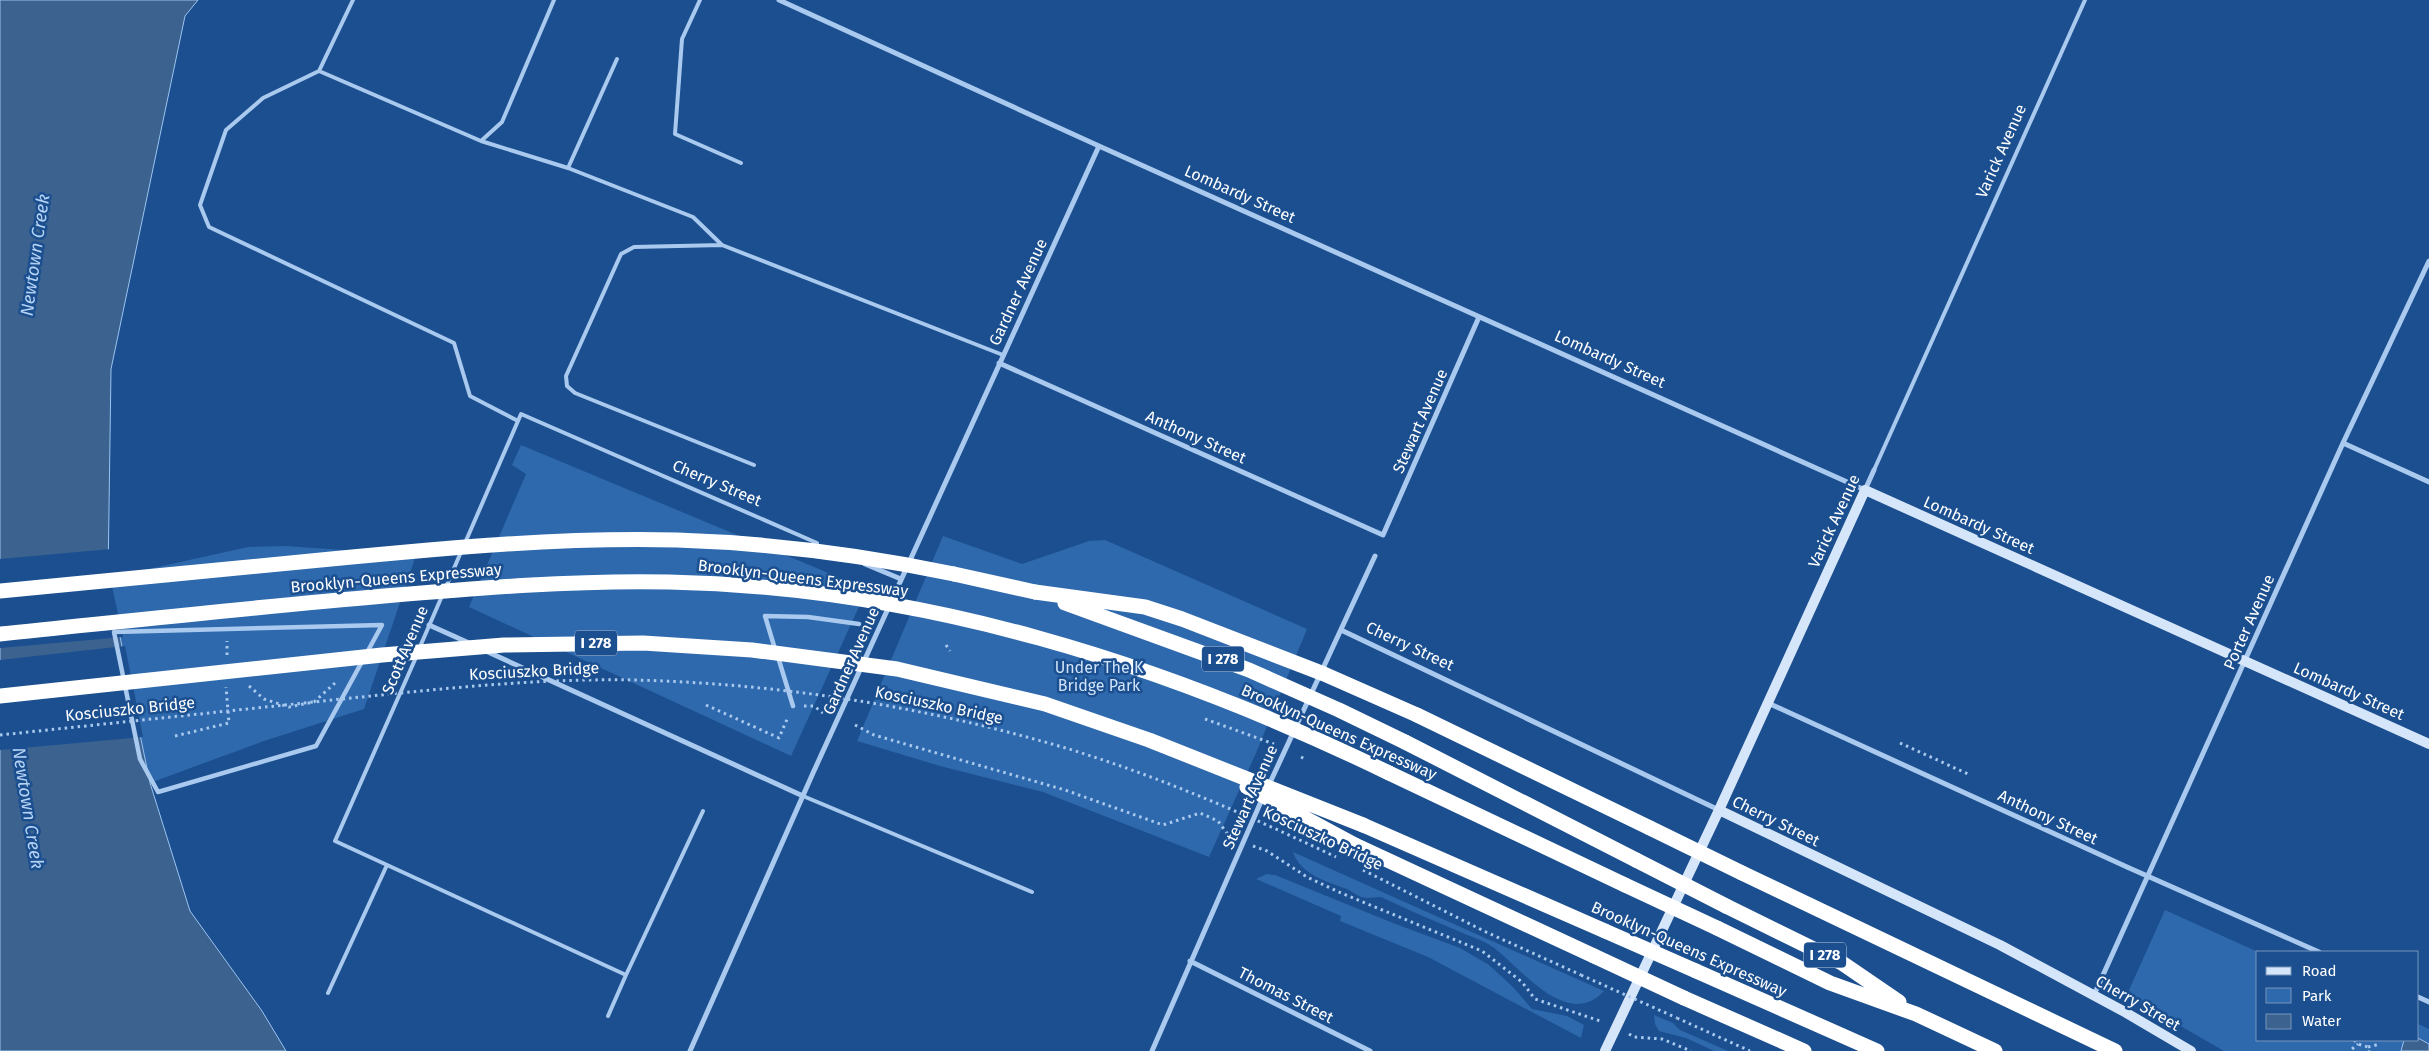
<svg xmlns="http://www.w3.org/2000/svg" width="2429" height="1051" viewBox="0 0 2429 1051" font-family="'Fira Sans',sans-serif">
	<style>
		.green { fill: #2e69ad }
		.water { fill: #3c6290; stroke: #9cc4f0 }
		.pier { fill: #1b4f8f }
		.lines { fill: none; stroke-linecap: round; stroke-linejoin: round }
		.path { stroke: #a9c9ee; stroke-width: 3; stroke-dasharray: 2.5 4; stroke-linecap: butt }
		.service { stroke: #a9c9ee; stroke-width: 4 }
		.pedestrian { stroke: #a9c9ee; stroke-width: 4.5 }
		.minor { stroke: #a9c9ee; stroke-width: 5 }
		.secondary { stroke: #d6e6fa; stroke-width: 10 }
		.motorway { stroke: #fff; stroke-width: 15 }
		.path-bridge { stroke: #a9c9ee; stroke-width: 3; stroke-dasharray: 2.5 4; stroke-linecap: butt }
		.motorway-bridge { stroke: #fff; stroke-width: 15 }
		.labels { text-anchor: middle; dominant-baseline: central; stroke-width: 5; stroke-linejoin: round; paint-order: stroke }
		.shield { fill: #1b4f8f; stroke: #bbcadd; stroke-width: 1 }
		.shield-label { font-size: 15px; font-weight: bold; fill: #fff }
		.street-label { font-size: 16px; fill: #fff; stroke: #1b4f8f }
		.park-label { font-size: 16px; fill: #cfe3fa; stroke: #1b4f8f }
		.water-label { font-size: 18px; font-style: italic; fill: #b5d3f5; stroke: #1b4f8f }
	</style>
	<rect width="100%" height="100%" fill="#1b4f8f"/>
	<path class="green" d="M521,445L867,589L791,756L469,607L526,474L512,465Z
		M943,536L1022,564L1089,541L1105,540L1307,629L1256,753L1209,857L1043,792L940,766L857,741Z
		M286,546L416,555L364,709L264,741L150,783L108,578L248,547Z
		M1293,852L1604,991C1567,1031 1520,967 1493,947C1483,940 1469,936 1458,931C1432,920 1406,909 1381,897C1375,897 1366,899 1361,897C1356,895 1351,891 1347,889C1327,882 1300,874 1293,852Z
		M1267,874L1275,875L1393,923L1460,948L1489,965L1512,986L1532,1009L1567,1016L1584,1025L1581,1038L1428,957L1340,921L1341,916L1256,879Z
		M2165,910L2258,952V1040H2418V1024L2429,1029V1051H2224L2137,1001L2129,990Z
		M1654,1015L1673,1023L1680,1030L1728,1051H1714L1686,1038L1659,1031L1655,1024Z"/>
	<path class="water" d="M0,0H198L185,16L111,369L108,578L150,783L190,911L262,1011L286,1051H0Z
		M2418,1038L2429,1044V1051H2401L2404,1040H2418Z"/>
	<path class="pier" d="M111,549L110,577L123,637L0,648V559Z
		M125,646L143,737L0,750V660Z"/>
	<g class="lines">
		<path class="path" d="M946,645L950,651
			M227,655V641
			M249,686L264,699L289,707L314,702L335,683
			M706,705L779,738L788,717
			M804,706H814L823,713
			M1205,719L1274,744
			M855,725L874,735L1065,790L1163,825L1200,813L1218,821L1229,836L1234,837
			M175,736L229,723L226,687
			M1900,743L1968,774
			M1301,757L1305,759
			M1253,846L1267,851L1307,877L1341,893L1482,951L1522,982L1535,999L1603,1022
			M1363,870L1486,932L1581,975
			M1677,1018L1750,1051
			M1629,1034L1634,1037L1662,1039L1691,1051
			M2354,1040L2358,1044L2368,1047L2369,1051
			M2368,1047L2380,1044
			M2352,1049L2358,1044"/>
		<path class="service" d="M353,0L319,71L481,141L502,122L554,0
			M700,0L682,39L675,134L741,163
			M319,71L263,98L226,130L200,205L209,227L454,343L470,396L518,421
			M481,141L568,168L693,217L722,245
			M568,168L617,59
			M754,465L575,393L567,386L566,376L621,254L634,247L722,245L1003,355
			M1874,470L2085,0
			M465,543L521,414L817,543
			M446,587L461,552
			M419,649L442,596
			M417,655L335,841L626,975L608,1016
			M803,796L1032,892
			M626,975L703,811
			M328,993L387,865"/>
		<path class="pedestrian" d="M382,625L316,746L158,792L140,759L114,632Z
			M775,649L765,616L808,617L859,624
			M778,657L793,706"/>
		<path class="minor" d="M779,0L1099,146L1865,490L1874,470
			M999,363L1383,535L1479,317
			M2343,443L2429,482
			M865,564L901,579
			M429,625L469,643
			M1341,630L1719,810
			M488,652L803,796
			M1768,703L2127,867L2319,952
			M1268,787L1375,556
			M1190,961L1370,1051
			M2094,995L2343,443L2429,261
			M2418,997L2429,1002
			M690,1051L813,773L1099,146
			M1152,1051L1263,797"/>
		<path class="secondary" d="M1719,810L2000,945L2123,1011L2191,1051
			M1605,1051L1719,810L1865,490L2429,744"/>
		<path class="motorway" d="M954,574L1035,592
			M1417,715L1650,828
			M1405,742L1636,860
			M1389,773L1625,885
			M1363,825L1605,931
			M1355,845L1594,956
			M1742,873L2115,1051
			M1726,906L1842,963L1899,1002
			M1717,928L1830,983L1916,1014L1995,1051
			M1696,971L1877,1051
			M1684,998L1804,1051"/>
		<path class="path-bridge" d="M0,735C114,723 228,711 342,699C439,689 538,678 636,680C783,684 928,707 1069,749C1160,777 1250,816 1336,857
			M1581,975L1677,1018"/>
		<path class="motorway-bridge" d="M0,591C110,580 221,570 331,559C446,548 561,537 677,540C769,543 863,555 954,574
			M1035,592L1145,607L1182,619L1324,674L1417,715
			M1065,603L1249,670L1339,710L1405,742
			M0,634C128,621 256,607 384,596C479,588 574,580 669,582C922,587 1163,663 1389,773
			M0,696L382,655L504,645L643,643L752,650L897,669L1045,704L1149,740L1363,825
			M1247,787L1355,845
			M1650,828L1742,873
			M1636,860L1726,906
			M1625,885L1717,928
			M1605,931L1696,971
			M1594,956L1684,998"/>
	</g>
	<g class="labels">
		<g class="shield">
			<rect x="575" y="630.5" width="42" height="25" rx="4"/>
			<rect x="1202" y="646.5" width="42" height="25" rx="4"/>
			<rect x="1804" y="942.5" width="42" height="25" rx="4"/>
		</g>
		<g class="shield-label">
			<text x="596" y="643">I 278</text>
			<text x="1223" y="659">I 278</text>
			<text x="1825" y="955">I 278</text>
		</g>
		<g class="street-label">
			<text transform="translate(2001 151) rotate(-66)">Varick Avenue</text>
			<text transform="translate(1240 194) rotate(24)">Lombardy Street</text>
			<text transform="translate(1018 292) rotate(-65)">Gardner Avenue</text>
			<text transform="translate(1610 359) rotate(24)">Lombardy Street</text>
			<text transform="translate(1420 421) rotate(-66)">Stewart Avenue</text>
			<text transform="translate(1196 437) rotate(24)">Anthony Street</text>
			<text transform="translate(717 483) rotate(23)">Cherry Street</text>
			<text transform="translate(1834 521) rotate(-65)">Varick Avenue</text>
			<text transform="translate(1979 525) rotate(24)">Lombardy Street</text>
			<text transform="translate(396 578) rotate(-5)">Brooklyn-Queens Expressway</text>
			<text transform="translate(803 578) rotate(7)">Brooklyn-Queens Expressway</text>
			<text transform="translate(2249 622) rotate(-66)">Porter Avenue</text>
			<text transform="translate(1410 646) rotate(25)">Cherry Street</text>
			<text transform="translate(405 650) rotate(-67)">Scott Avenue</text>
			<text transform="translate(851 661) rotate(-66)">Gardner Avenue</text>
			<text transform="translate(534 671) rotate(-3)">Kosciuszko Bridge</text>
			<text transform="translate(2349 691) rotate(24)">Lombardy Street</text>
			<text transform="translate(939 705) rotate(12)">Kosciuszko Bridge</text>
			<text transform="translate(130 709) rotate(-6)">Kosciuszko Bridge</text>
			<text transform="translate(1339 732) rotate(24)">Brooklyn-Queens Expressway</text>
			<text transform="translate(1250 797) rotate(-66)">Stewart Avenue</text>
			<text transform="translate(2048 817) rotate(25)">Anthony Street</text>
			<text transform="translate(1776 821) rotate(26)">Cherry Street</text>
			<text transform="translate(1323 838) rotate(25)">Kosciuszko Bridge</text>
			<text transform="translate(1689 949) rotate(24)">Brooklyn-Queens Expressway</text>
			<text transform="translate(1286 995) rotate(27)">Thomas Street</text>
			<text transform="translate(2138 1003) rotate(30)">Cherry Street</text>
		</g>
		<g class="park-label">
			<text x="1099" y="667">Under The K<tspan x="1099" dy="18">Bridge Park</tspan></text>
		</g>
		<g class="water-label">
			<text transform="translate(35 255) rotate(-82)">Newtown Creek</text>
			<text transform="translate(28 808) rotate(81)">Newtown Creek</text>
		</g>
	</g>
	<rect x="2256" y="951" width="162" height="90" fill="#1b4f8f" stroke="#7695bc"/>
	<rect x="2266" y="967" width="25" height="8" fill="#d6e6fa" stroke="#7695bc"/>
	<text x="2302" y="976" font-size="15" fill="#ffffff">Road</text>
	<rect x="2266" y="988" width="25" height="15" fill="#2e69ad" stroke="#7695bc"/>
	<text x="2302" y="1001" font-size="15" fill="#ffffff">Park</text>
	<rect x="2266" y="1014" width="25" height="15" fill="#3c6290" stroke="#7695bc"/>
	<text x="2302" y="1026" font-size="15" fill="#ffffff">Water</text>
</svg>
